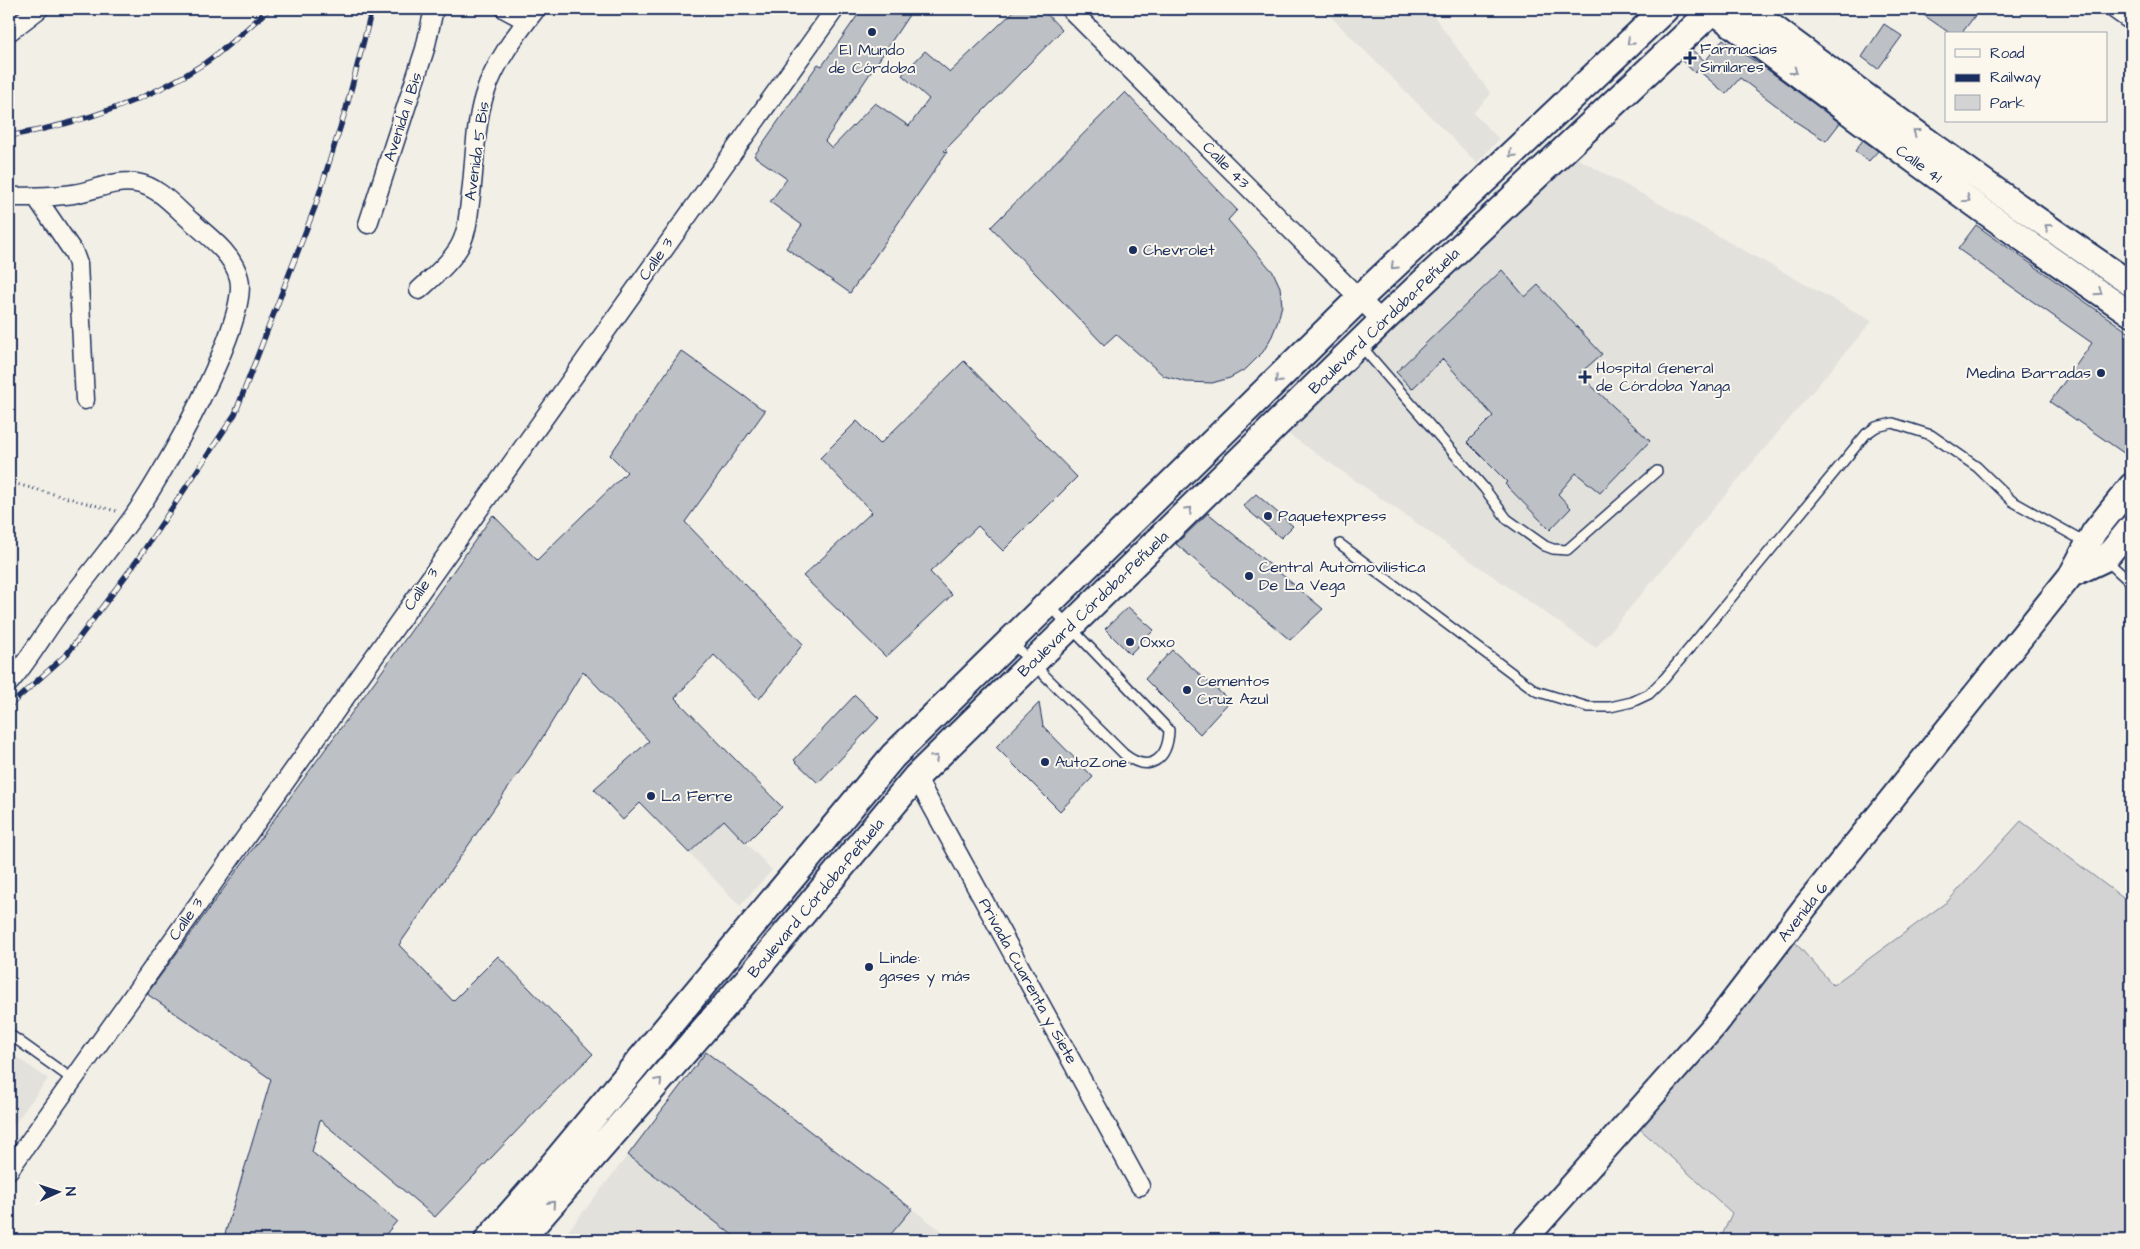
<svg xmlns="http://www.w3.org/2000/svg" width="2140" height="1249" viewBox="0 0 2140 1249" font-family="'Architects Daughter',sans-serif">
	<style>
		.built { fill: #e2e1dc }
		.green { fill: #d2d3d2; stroke: #768198 }
		.building { fill: #bdc0c4; stroke: #1b2f5e }
		.lines { fill: none; stroke-linecap: round; stroke-linejoin: round }
		.lane-casing { stroke: #1b2f5e; stroke-width: 12 }
		.street-casing { stroke: #1b2f5e; stroke-width: 21 }
		.secondary-casing { stroke: #1b2f5e; stroke-width: 28 }
		.primary-casing { stroke: #1b2f5e; stroke-width: 30 }
		.path { stroke: #1b2f5e; stroke-width: 3; stroke-dasharray: 1 4; stroke-linecap: butt }
		.lane { stroke: #fbf7ec; stroke-width: 9 }
		.street { stroke: #fbf7ec; stroke-width: 18 }
		.secondary { stroke: #fbf7ec; stroke-width: 24 }
		.primary { stroke: #fbf7ec; stroke-width: 26 }
		.rail-casing { stroke: #1b2f5e; stroke-width: 5.5 }
		.rail { stroke: #fbf7ec; stroke-width: 4; stroke-dasharray: 11; stroke-linecap: butt }
		.oneway { stroke: #8b93a5 }
		.poi-dot { fill: #1b2f5e; stroke: #fbf7ec; stroke-width: 2 }
		.labels { text-anchor: middle; dominant-baseline: central; stroke-width: 4; stroke-linejoin: round; paint-order: stroke }
		.poi-label { font-size: 16px; fill: #1b2f5e; stroke: #fbf7ec; text-anchor: start }
		.street-label { font-size: 16px; fill: #1b2f5e; stroke: #fbf7ec }
	</style>
	<rect width="100%" height="100%" fill="#f2efe6"/>
	<filter id="ink" filterUnits="userSpaceOnUse"><feTurbulence type="fractalNoise" baseFrequency=".02" numOctaves="2"/><feDisplacementMap in="SourceGraphic" scale="10" xChannelSelector="R" yChannelSelector="G"/><feConvolveMatrix kernelMatrix="1 2 1 2 8 2 1 2 1" color-interpolation-filters="sRGB"/></filter>
	<g filter="url(#ink)">
		<path class="built" d="M1336,9H1422L1433,15L1491,94L1473,113L1499,139L1477,163L1329,15Z
			M1573,156L1872,321L1596,648L1287,433Z
			M649,741L772,870L740,906L641,803L623,820L594,789Z
			M9,1052L48,1079L9,1131Z
			M628,1155H629L739,1240H561Z
			M912,1209L954,1240H887Z"/>
		<path class="green" d="M2021,821L2131,904V1240H1720L1732,1213L1639,1128L1793,940L1833,985L1948,901Z"/>
		<path class="building" d="M862,9H913L825,141L832,148L875,103L909,126L929,99L902,75L925,51L950,72L1016,9H1042L1062,30L944,151L947,152L850,293L786,248L802,225L770,202L787,179L754,156L818,64L822,66Z
			M1915,9H1980L1961,34H1951Z
			M1884,24L1902,36L1878,69L1862,57Z
			M1723,39L1736,49L1764,67L1840,123L1826,141L1793,120L1794,119L1740,78L1726,94L1698,70Z
			M1692,50L1705,61L1695,73L1681,60Z
			M1125,92L1237,210L1228,220L1273,272L1280,287L1282,305L1278,321L1272,336L1263,352L1246,369L1230,378L1212,383L1186,382L1164,376L1116,334L1104,345L991,227Z
			M1863,140L1878,151L1869,161L1855,151Z
			M1976,225L2131,334V458L2050,402L2092,343L1958,249Z
			M1502,270L1525,297L1538,285L1602,354L1579,374L1650,441L1600,493L1576,473L1558,494L1571,508L1550,530L1505,484L1507,482L1467,442L1493,416L1443,359L1412,389L1396,372Z
			M681,351L765,411L685,522L803,644L759,699L714,655L675,698L782,807L746,843L724,820L689,853L640,803L623,820L594,789L649,741L583,671L536,748L399,945L453,1001L498,956L593,1054L547,1099L435,1217L320,1120L312,1152L397,1221L381,1240H232L225,1234L271,1079L147,994L396,652L493,515L537,560L627,472L610,455Z
			M964,361L1077,477L1003,551L978,526L930,572L952,595L886,657L803,576L872,512L820,458L857,421L880,444Z
			M1256,494L1293,526L1281,538L1243,506Z
			M1208,513L1323,609L1290,640L1176,544Z
			M1128,607L1154,630L1130,654L1105,629Z
			M1172,650L1230,701L1200,734L1145,679Z
			M855,695L879,718L818,783L794,760Z
			M1039,703L1043,726L1093,777L1060,811L996,747Z
			M706,1052L912,1209L886,1240H739L628,1155Z"/>
		<g class="lines">
			<g class="lane-casing">
				<path id="lane" d="M1361,346L1484,488L1507,519L1545,546L1553,549L1567,550L1657,471
					M1340,544L1536,691L1588,707H1610L1632,702L1649,694L1665,678L1866,434L1876,427L1893,423L1931,435L1977,467L2012,501L2087,543
					M2106,560L2131,583
					M1011,642L1124,754C1149,774 1168,760 1169,730L1050,606
					M9,1034L72,1079"/>
			</g>
			<g class="street-casing">
				<path id="street" d="M505,9L527,21
					M1070,9L1382,321
					M2114,9L2131,21
					M9,32L39,9
					M9,197C30,197 52,197 73,194C94,191 114,179 136,183C158,186 175,207 191,221C208,236 233,254 239,278C250,322 161,478 133,517C109,550 82,583 57,616C41,638 27,663 9,683
					M36,197L74,253L78,264L85,400
					M368,224L425,49L434,9
					M419,290C432,278 448,265 458,249C467,235 468,218 470,202C475,168 474,129 484,96C495,62 515,36 536,9
					M916,777L1140,1186
					M9,1170L835,9"/>
			</g>
			<g class="secondary-casing">
				<path id="secondary" d="M1749,9C1875,103 2001,196 2131,284
					M1713,11C1850,114 1988,217 2131,314
					M2071,575L2105,559L2131,527
					M1524,1240L1715,1025L1806,906L2071,575L2094,532L2131,486"/>
			</g>
			<g class="primary-casing">
				<path id="primary" d="M488,1240L537,1184L893,756L1359,299L1665,9
					M520,1240L749,978L916,777L1382,321L1714,9"/>
			</g>
			<path class="path" d="M9,482L116,511"/>
			<use href="#lane" class="lane"/>
			<use href="#street" class="street"/>
			<use href="#secondary" class="secondary"/>
			<use href="#primary" class="primary"/>
			<g class="rail-casing">
				<path id="rail" d="M9,136C78,124 146,102 205,63C228,47 249,27 269,9
					M9,706L67,654L136,562L235,414L315,207L346,109L372,9"/>
			</g>
			<use href="#rail" class="rail"/>
		</g>
		<defs><path id="oneway-chevron" d="M-2-3.5L2.5 0L-2 3.5" fill="none" stroke-width="1.6" stroke-linecap="round" stroke-linejoin="round" transform="scale(1.25)"/></defs>
		<g class="oneway">
			<use href="#oneway-chevron" transform="translate(1630 42) rotate(136)"/>
			<use href="#oneway-chevron" transform="translate(1794 71) rotate(37)"/>
			<use href="#oneway-chevron" transform="translate(1916 132) rotate(-144)"/>
			<use href="#oneway-chevron" transform="translate(1512 154) rotate(136)"/>
			<use href="#oneway-chevron" transform="translate(1967 199) rotate(36)"/>
			<use href="#oneway-chevron" transform="translate(2048 227) rotate(-144)"/>
			<use href="#oneway-chevron" transform="translate(1394 266) rotate(136)"/>
			<use href="#oneway-chevron" transform="translate(2099 292) rotate(34)"/>
			<use href="#oneway-chevron" transform="translate(1278 380) rotate(136)"/>
			<use href="#oneway-chevron" transform="translate(1189 510) rotate(-44)"/>
			<use href="#oneway-chevron" transform="translate(935 758) rotate(-44)"/>
			<use href="#oneway-chevron" transform="translate(659 1081) rotate(-49)"/>
			<use href="#oneway-chevron" transform="translate(552 1204) rotate(-49)"/>
		</g>
	</g>
	<g class="poi-dot">
		<circle cx="872" cy="32" r="5"/>
		<path d="M1687.5 50.5h5v5h5v5h-5v5h-5v-5h-5v-5h5z"/>
		<circle cx="1133" cy="250" r="5"/>
		<circle cx="2101" cy="373" r="5"/>
		<path d="M1582.5 369.5h5v5h5v5h-5v5h-5v-5h-5v-5h5z"/>
		<circle cx="1268" cy="516" r="5"/>
		<circle cx="1249" cy="576" r="5"/>
		<circle cx="1130" cy="642" r="5"/>
		<circle cx="1187" cy="690" r="5"/>
		<circle cx="1045" cy="762" r="5"/>
		<circle cx="651" cy="796" r="5"/>
		<circle cx="869" cy="967" r="5"/>
	</g>
	<g class="labels">
		<g class="poi-label">
			<text x="1700" y="49">Farmacias<tspan x="1700" dy="18">Similares</tspan></text>
			<text x="872" y="50" text-anchor="middle">El Mundo<tspan x="872" dy="18">de Córdoba</tspan></text>
			<text x="1143" y="250">Chevrolet</text>
			<text x="1596" y="368">Hospital General<tspan x="1596" dy="18">de Córdoba Yanga</tspan></text>
			<text x="2091" y="373" text-anchor="end">Medina Barradas</text>
			<text x="1278" y="516">Paquetexpress</text>
			<text x="1259" y="567">Central Automovilística<tspan x="1259" dy="18">De La Vega</tspan></text>
			<text x="1140" y="642">Oxxo</text>
			<text x="1197" y="681">Cementos<tspan x="1197" dy="18">Cruz Azul</tspan></text>
			<text x="1055" y="762">AutoZone</text>
			<text x="661" y="796">La Ferre</text>
			<text x="879" y="958">Linde:<tspan x="879" dy="18">gases y más</tspan></text>
		</g>
		<g class="street-label">
			<text transform="translate(403 117) rotate(-72)">Avenida 11 Bis</text>
			<text transform="translate(477 151) rotate(-82)">Avenida 5 Bis</text>
			<text transform="translate(1919 164) rotate(36)">Calle 41</text>
			<text transform="translate(1226 165) rotate(45)">Calle 43</text>
			<text transform="translate(656 259) rotate(-55)">Calle 3</text>
			<text transform="translate(1384 321) rotate(-44)">Boulevard Córdoba-Peñuela</text>
			<text transform="translate(421 589) rotate(-55)">Calle 3</text>
			<text transform="translate(1093 604) rotate(-44)">Boulevard Córdoba-Peñuela</text>
			<text transform="translate(816 898) rotate(-50)">Boulevard Córdoba-Peñuela</text>
			<text transform="translate(1803 912) rotate(-52)">Avenida 6</text>
			<text transform="translate(186 919) rotate(-55)">Calle 3</text>
			<text transform="translate(1028 981) rotate(61)">Privada Cuarenta y Siete</text>
		</g>
	</g>
	<rect width="2140" height="1249" fill="none" stroke="#fbf7ec" stroke-width="30"/>
	<rect x="15" y="15" width="2110" height="1219" fill="none" stroke="#1b2f5e" stroke-width="2" filter="url(#ink)"/>
	<rect x="1945" y="32" width="162" height="90" fill="#fbf7ec" stroke="#a1a7b3"/>
	<rect x="1955" y="49" width="25" height="8" fill="#fbf7ec" stroke="#a1a7b3"/>
	<text x="1990" y="58" font-size="15" fill="#1b2f5e">Road</text>
	<rect x="1955" y="74" width="25" height="8" fill="#1b2f5e" stroke="#a1a7b3"/>
	<text x="1990" y="82" font-size="15" fill="#1b2f5e">Railway</text>
	<rect x="1955" y="95" width="25" height="15" fill="#d2d3d2" stroke="#a1a7b3"/>
	<text x="1990" y="108" font-size="15" fill="#1b2f5e">Park</text>
	<g transform="translate(58 1192) rotate(87)" stroke="#fbf7ec" stroke-width="4" paint-order="stroke">
	<path d="M0-4L9 19L0 12L-9 19Z" fill="#1b2f5e"/>
	<text y="-8" font-size="14" font-weight="bold" text-anchor="middle" fill="#1b2f5e">N</text>
	</g>
</svg>
